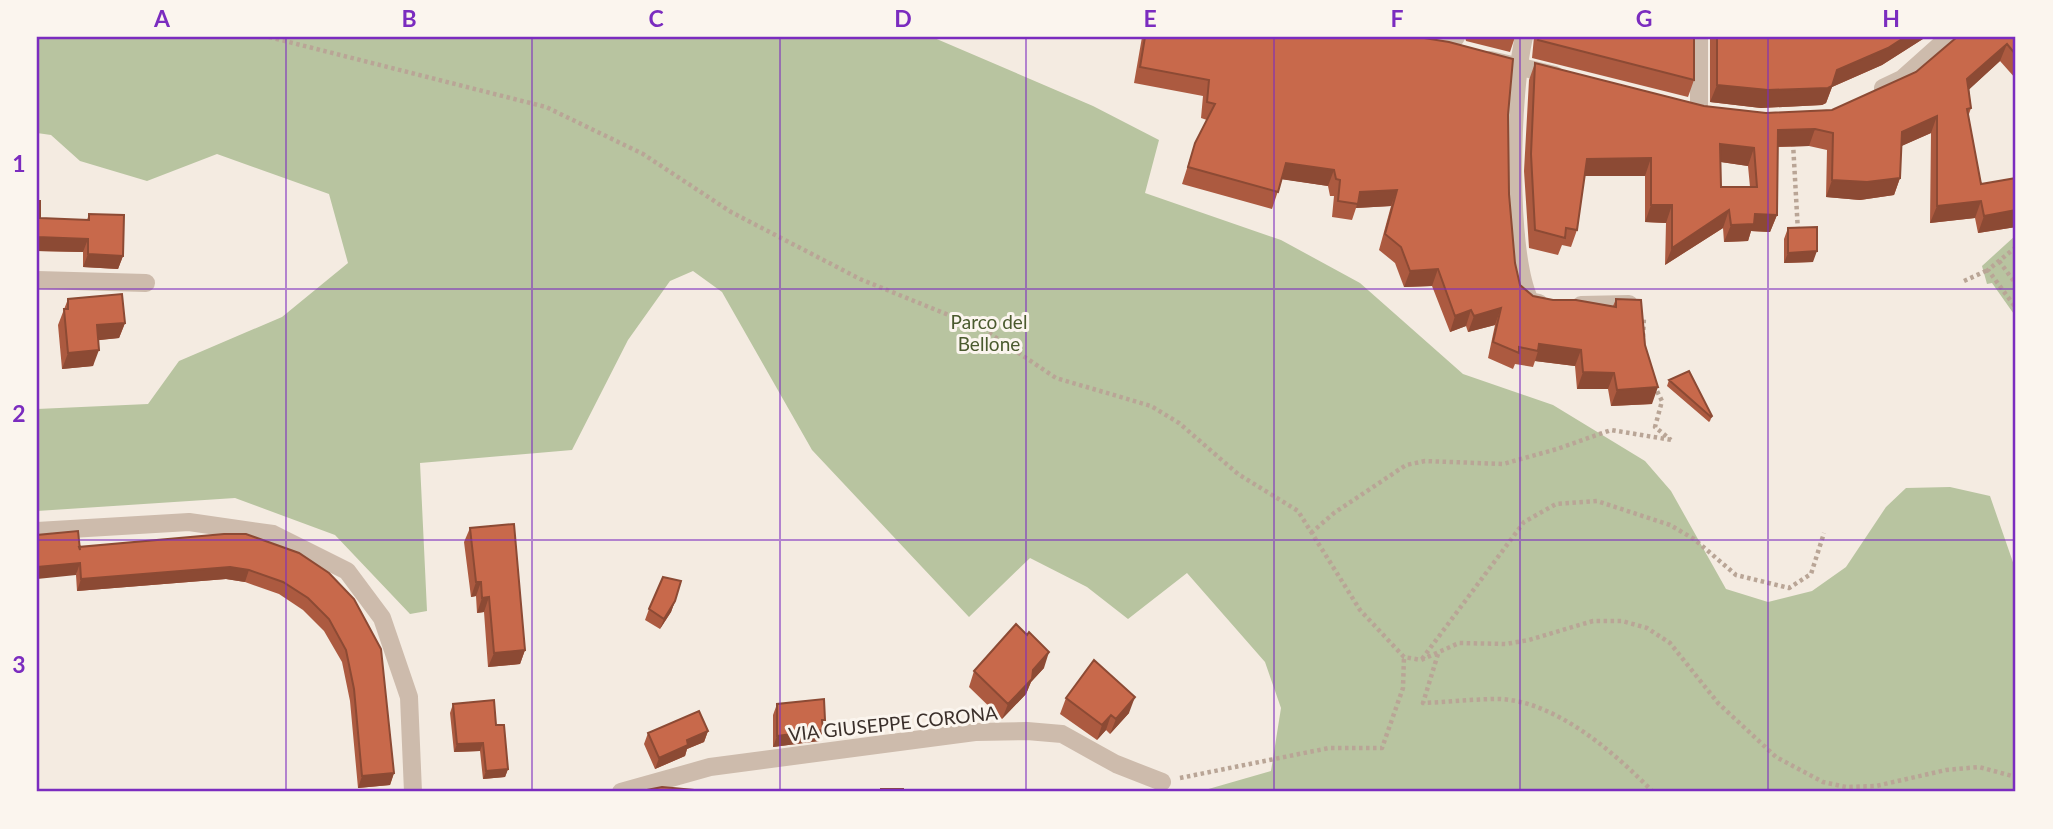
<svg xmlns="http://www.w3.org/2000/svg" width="2053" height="829" viewBox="0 0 2053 829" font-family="Lato,sans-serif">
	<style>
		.green { fill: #b8c4a0 }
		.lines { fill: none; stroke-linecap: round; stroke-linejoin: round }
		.path { stroke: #b9a596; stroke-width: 4.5; stroke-dasharray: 3.5 3.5; stroke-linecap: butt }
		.street { stroke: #cdbbac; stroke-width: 18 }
		.wall { fill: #ac5a40; fill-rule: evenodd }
		.shaded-wall { fill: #8c4a34 }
		.building { fill: #c8694b; stroke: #8c4a34; stroke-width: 2; fill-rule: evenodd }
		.grid { fill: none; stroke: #7b2cbf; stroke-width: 2; stroke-opacity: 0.55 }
		.labels { text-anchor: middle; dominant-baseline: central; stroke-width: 6; stroke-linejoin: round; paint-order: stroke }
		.park-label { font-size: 19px; fill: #4a5a2e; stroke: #fbf5ee }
		.street-label { font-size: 19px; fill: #3b302b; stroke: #fbf5ee }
		.neatline { fill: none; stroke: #7b2cbf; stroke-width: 2.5 }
		.grid-label { font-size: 23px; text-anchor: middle; font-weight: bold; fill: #7b2cbf }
	</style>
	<rect width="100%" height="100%" fill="#f4ebe1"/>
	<path class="green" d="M37,37H932L1093,106L1159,140L1145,193L1281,240L1360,283L1463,374L1553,405L1645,461L1671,491L1726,589L1768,602L1812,591L1846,567L1886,507L1906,488L1950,487L1990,496L2016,571V792H1198L1271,771L1281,708L1265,662L1187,573L1128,619L1087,587L1030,558L969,617L812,450L722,292L693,271L670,281L628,340L572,450L420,463L427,611L410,614L335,535L235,498L37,511V409L148,404L179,361L282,317L348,263L329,194L217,154L147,181L80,161L51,135L37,133Z
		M2016,235V317L1992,283L1987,284L1982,266Z"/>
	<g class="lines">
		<path class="path" d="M269,37L546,107L643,154L731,212L860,279L983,329L1056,378L1151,406L1179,423L1238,474L1298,511L1360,610L1404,657L1421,660L1459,643L1506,644L1529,640L1593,621H1622L1647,628L1670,643L1718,703L1776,757L1823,782L1846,787L1876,786L1946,770L1979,767L2016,777
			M1793,143L1798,232
			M2016,247L1988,270L2016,308
			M1999,261L2016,284
			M1964,281L1988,270
			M1643,337L1644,317
			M1654,385L1662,401L1655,427L1671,440
			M1311,533L1334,513L1406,465L1425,461L1503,464L1557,449L1611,430L1672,440
			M1438,654L1423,703C1448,702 1473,699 1499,699C1556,701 1615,753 1653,792
			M1422,659L1524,522L1556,504L1597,501L1670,525L1694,539L1736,575L1789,588L1811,574L1824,533
			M1180,778L1329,748H1382L1403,688L1404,657"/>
		<path class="street" d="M1385,37L1441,47L1449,46L1456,37
			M1524,37C1511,93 1506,251 1530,301L1539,303
			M1699,37V112
			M1490,60L1555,75
			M1883,88L1902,79L1949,37
			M37,280L146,283
			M1581,305L1629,304
			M37,531L189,522L273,534L347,571L382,618L409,697L413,792
			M621,792L710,767L975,732L1027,731L1062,734L1116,764L1162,782"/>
	</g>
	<path class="wall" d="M1142,37H1418L1508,115L1509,194L1515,263L1520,285L1533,296L1553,300L1613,306L1616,299L1645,345L1652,404L1611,406L1608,389H1577L1575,366L1535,361L1533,367L1515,364L1513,369L1488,358L1495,325L1468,332L1466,326L1450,332L1432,286L1404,287L1395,263L1379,250L1391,206L1356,208L1352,220L1332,217L1334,196H1330L1328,186L1282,179L1272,209L1182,184L1195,143L1207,120L1201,118L1203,96L1134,83Z
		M1465,37H1515L1510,52L1466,41Z
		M1534,37H1694V80L1688,97L1532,58Z
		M1710,37H1926L1882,65L1832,87L1826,103L1822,105L1761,108L1710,102Z
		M2016,37V79L2000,61L1969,89L1971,108L1968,117L1981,184L2016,178V227L1978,233L1975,218L1930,223L1931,133L1901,146L1900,178L1894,195L1860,200L1826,197L1827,150L1809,146L1778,147L1777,215L1770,232L1751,231L1748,241L1724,242L1723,228L1665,265L1666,223L1645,222V176H1584L1577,230L1571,247L1562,245L1558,255L1529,248L1524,171L1529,80L1535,63L1704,106L1766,113L1832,110ZM1721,162L1748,166L1750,187H1721Z
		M37,201L40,218L87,220L89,214L123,256L118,269L83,267V252L37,251Z
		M1788,228L1813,262L1784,263V239Z
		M68,299L125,323L119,338L98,340L93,366L62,369L58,325Z
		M1669,380L1712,416L1710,421L1709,422L1667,386Z
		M470,528L525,650L520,664L488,667L484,612L477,613L476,596L471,597L464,542Z
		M79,547L329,573L394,773L390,785L358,788L350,701L342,662L324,631L303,610L279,594L245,582L226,579L77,591L76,575Z
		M675,601L671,612L660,629L645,620L649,609Z
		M1044,668L1031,682L1026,694L1002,719L969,687L974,671Z
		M1066,698L1129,713L1110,734L1106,730L1097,740L1060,714Z
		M453,704L496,725L508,769L505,777L483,779L480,751L454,752L450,713Z
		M777,704L823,727V730L819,741L773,747V715Z
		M708,731L704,742L687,749L685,756L655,769L644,744L648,733Z"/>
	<path class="shaded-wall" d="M1905,37H1926L1882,65L1832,87L1826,103L1822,105L1761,108L1710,102L1717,85L1837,70Z
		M2007,44L2000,61L1961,97L1967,79Z
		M1937,116L1931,133L1895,149L1902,132Z
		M1815,129L1809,146L1772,147L1778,130Z
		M1720,144L1754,148L1748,166L1714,161Z
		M1651,158L1645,176H1580L1587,159Z
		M1286,163L1334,170L1328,186L1280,179Z
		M1900,178L1894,195L1860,200L1826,197L1832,180Z
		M1397,190L1391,206L1356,208L1360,192Z
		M1981,201L1975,218L1930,223L1937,206Z
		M1651,205H1672L1666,223L1645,222Z
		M1729,210L1723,228L1665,265L1672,248Z
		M2016,210V227L1978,233L1984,216Z
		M1755,214L1777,215L1770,232L1751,231L1748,241L1724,242L1731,225Z
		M38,237L88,239L83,252L37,251V241Z
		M1817,251L1813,262L1784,263L1788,253Z
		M88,254L123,256L118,269L83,267Z
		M1438,269L1432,286L1404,287L1410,271Z
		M1501,308L1495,325L1468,332L1474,316Z
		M1471,310L1466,326L1450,332L1455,316Z
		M125,323L119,338L91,341L97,325Z
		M1539,344L1581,350L1575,366L1535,361L1538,351Z
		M99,350L93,366L62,369L68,353Z
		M1583,372L1614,373L1608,389H1577Z
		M1658,387L1652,404L1611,406L1617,390Z
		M80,563L76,575L37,579V567Z
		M230,567L249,570L245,582L226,579L77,591L81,579Z
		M476,582H481L476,596L471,597Z
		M489,597L484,612L477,613L482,598Z
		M675,601L671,612L660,629L664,619Z
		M525,650L520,664L488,667L494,653Z
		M1049,652L1044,668L1031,682L1026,694L1002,719L1008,704L1033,670Z
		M1135,697L1129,713L1110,734L1116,719Z
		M1111,715L1106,730L1097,740L1102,725Z
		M823,730L819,741L773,747L777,736Z
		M708,731L704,742L687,749L685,756L655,769L659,758L687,740Z
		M483,743L480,751L454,752L457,744Z
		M508,769L505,777L483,779L486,771Z
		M394,773L390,785L358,788L362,776Z"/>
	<path class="building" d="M1145,37H1418L1449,42L1513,59L1508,115L1509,194L1515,263L1520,285L1533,296L1553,300H1576L1616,307V299L1641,300L1645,345L1658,387L1617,390L1614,373L1583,372L1581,350L1539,344L1538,351L1519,347V353L1493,342L1501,308L1474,316L1471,310L1455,316L1438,269L1410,271L1401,247L1385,234L1397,190L1360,192L1358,204L1338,201L1340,180L1336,179L1334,170L1286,163L1278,192L1188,167L1195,143L1215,104L1207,102L1209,80L1140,67Z
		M1539,37H1694V80L1538,40Z
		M1717,37H1905L1888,48L1837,70L1832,86L1828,88L1768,90L1717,85Z
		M1957,37H2016V55L2007,44L1967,79L1971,108L1967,109L1981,184L2016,178V210L1984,216L1981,201L1937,206V116L1902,132L1900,178L1867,182L1832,180L1833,133L1815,129L1778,130L1777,215L1755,214L1754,224L1731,225L1729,210L1672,248V205H1651V158L1587,159L1577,230L1566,228L1565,238L1535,230L1531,154L1535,63L1704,106L1766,113L1832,110L1916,72ZM1720,144L1754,148L1757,187H1721Z
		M37,201H40V218L89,220V214L124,215L123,256L88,254V239L38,237V241H37Z
		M1817,227V251L1788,253V228Z
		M122,294L125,323L97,325L99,350L68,353L64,309H68V299Z
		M1689,371L1712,416L1711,417L1669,380Z
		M514,524L525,650L494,653L489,597L482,598L481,582H476L470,528Z
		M78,531L80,550L79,547L224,534H246L299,553L329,573L354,599L381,649L394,773L362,776L354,689L346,650L329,619L308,598L283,582L249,570L230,567L81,579L80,563L37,567V535Z
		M663,577L681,581L675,601L664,619L649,609Z
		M1016,624L1027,635L1029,632L1049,652L1033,670L1032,679L1008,704L974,671Z
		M1094,660L1135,697L1116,719L1111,715L1102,725L1066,698Z
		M824,699L825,720H822L823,730L777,736V704Z
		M494,700L496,725H504L508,769L486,771L483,743L457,744L453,704Z
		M699,711L708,731L687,740L688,745L659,758L648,733Z
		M662,787L716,792H641L642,791Z
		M881,789H903V792H881Z"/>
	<path class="grid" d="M286,37V792M532,37V792M780,37V792M1026,37V792M1274,37V792M1520,37V792M1768,37V792M37,289H2016M37,540H2016"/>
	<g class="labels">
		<g class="park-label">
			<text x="989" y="321">Parco del<tspan x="989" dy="22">Bellone</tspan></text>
		</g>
		<g class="street-label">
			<text transform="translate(893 723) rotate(-6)">VIA GIUSEPPE CORONA</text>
		</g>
	</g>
	<rect width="2053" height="829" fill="none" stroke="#fbf5ee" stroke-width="77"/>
	<rect x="38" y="38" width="1976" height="752" class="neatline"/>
	<g class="grid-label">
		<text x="162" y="27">A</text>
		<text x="409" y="27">B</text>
		<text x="656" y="27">C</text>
		<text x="903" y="27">D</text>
		<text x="1150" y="27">E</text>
		<text x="1397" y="27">F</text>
		<text x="1644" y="27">G</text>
		<text x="1891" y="27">H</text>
		<text x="19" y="172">1</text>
		<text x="19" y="422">2</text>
		<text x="19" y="673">3</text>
	</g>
</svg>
